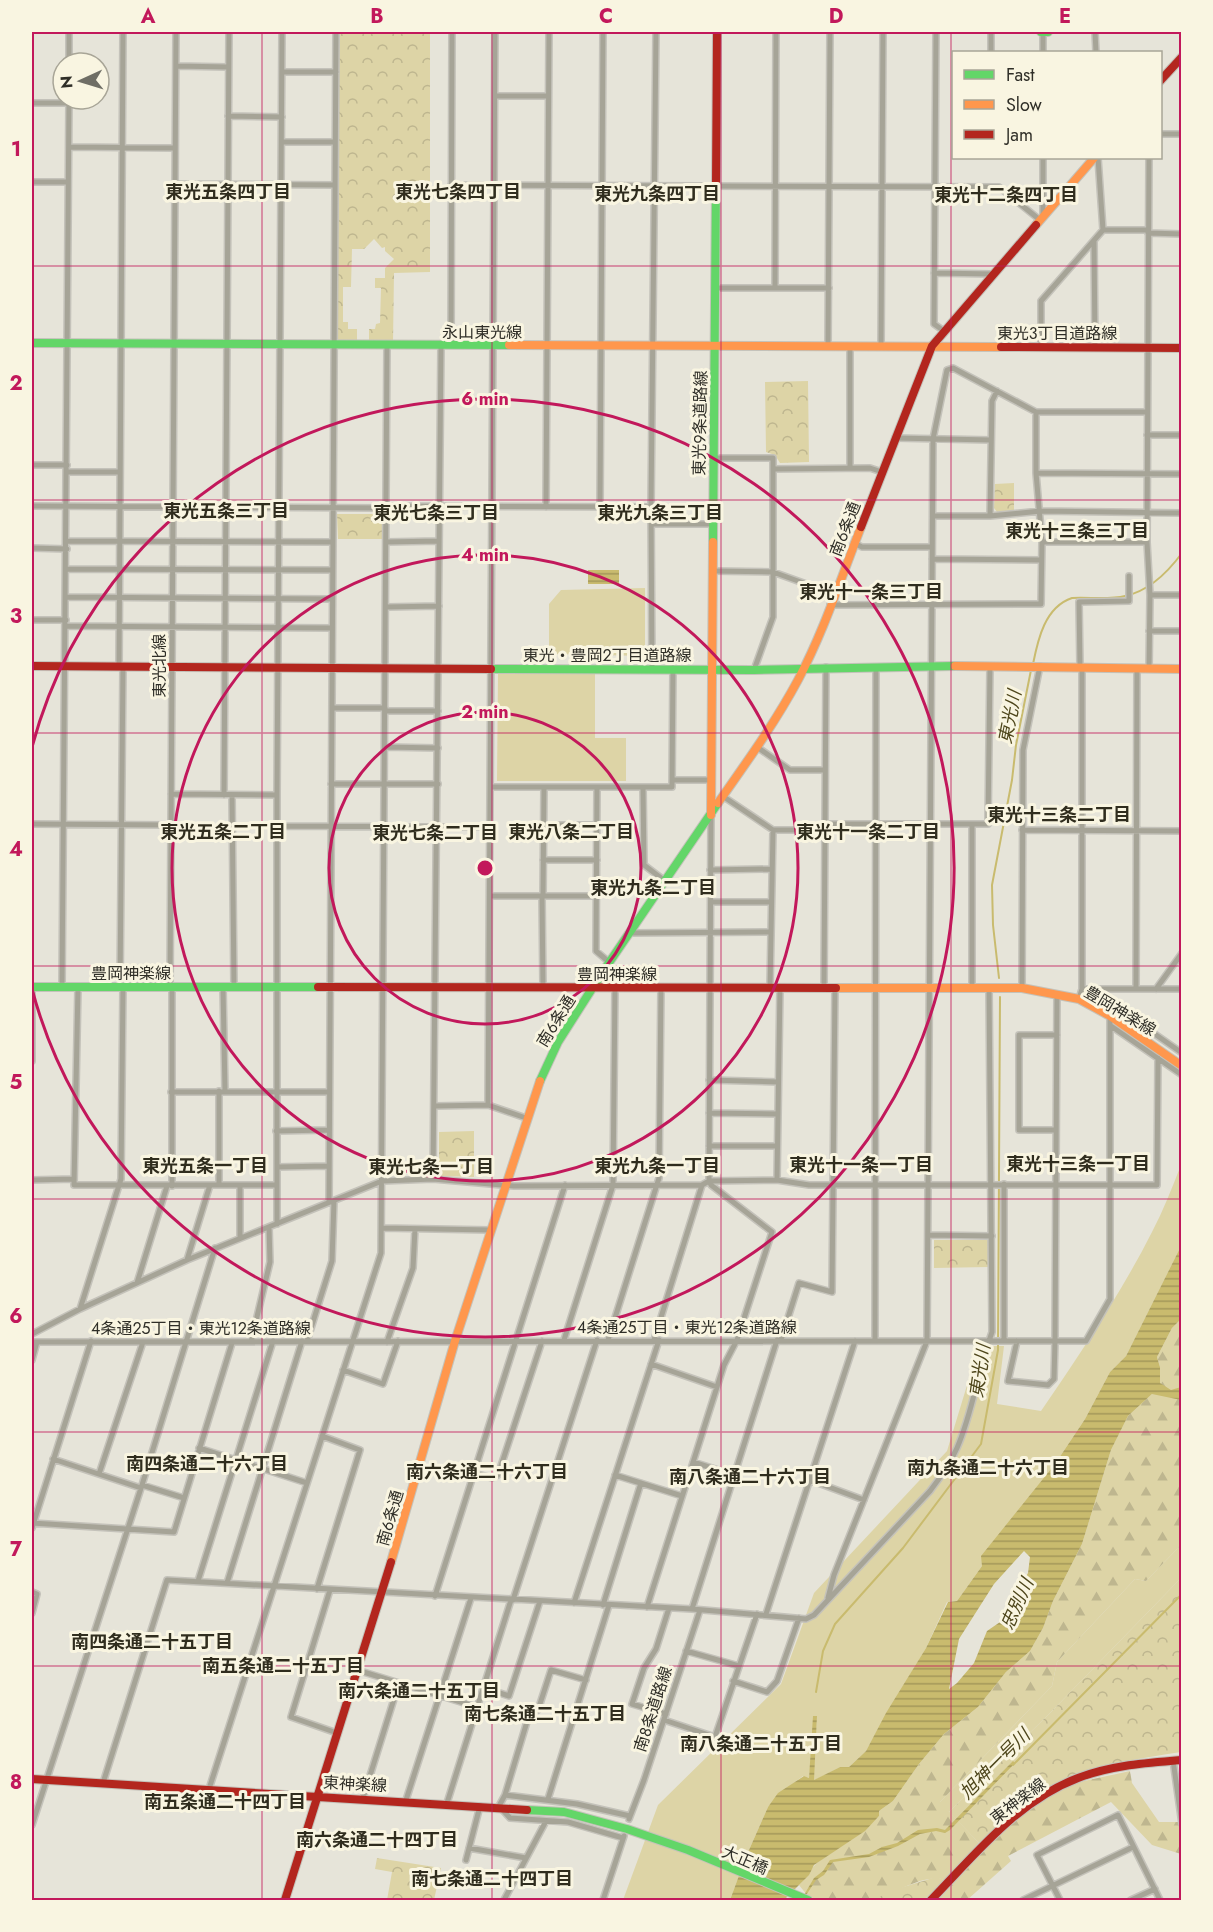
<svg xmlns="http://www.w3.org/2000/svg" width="1213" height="1932" viewBox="0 0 1213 1932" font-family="Jost,'Noto Sans JP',sans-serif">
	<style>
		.green { fill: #ddd4a6 }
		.forest { fill: url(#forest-firs) }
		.park { fill: url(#park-crowns) }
		.water { fill: url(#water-rules); fill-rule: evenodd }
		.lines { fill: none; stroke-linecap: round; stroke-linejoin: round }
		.stream { stroke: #c9bb6e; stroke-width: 2 }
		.street-casing { stroke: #c4c2ba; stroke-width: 8 }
		.fast-casing { stroke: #c4c2ba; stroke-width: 10 }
		.slow-casing { stroke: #c4c2ba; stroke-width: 10 }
		.jam-casing { stroke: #c4c2ba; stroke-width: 10 }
		.street { stroke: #a6a497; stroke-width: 5 }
		.fast { stroke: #63d668; stroke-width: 8 }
		.slow { stroke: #ff974d; stroke-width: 8 }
		.jam { stroke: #b3261e; stroke-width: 8 }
		.grid { fill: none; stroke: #c2185b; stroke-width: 1.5; stroke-opacity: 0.55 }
		.ring { fill: none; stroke: #c2185b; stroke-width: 3 }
		.labels { text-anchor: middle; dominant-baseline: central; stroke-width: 6; stroke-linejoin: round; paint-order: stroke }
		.street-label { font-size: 16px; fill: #2f2e27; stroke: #f9f5e1 }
		.neighbourhood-label { font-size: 18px; font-weight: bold; fill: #302d1e; stroke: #f9f5e1 }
		.water-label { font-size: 18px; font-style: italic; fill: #4e461b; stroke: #f9f5e1 }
		.centre { fill: #c2185b; stroke: #f9f5e1; stroke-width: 3 }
		.ring-label { font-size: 18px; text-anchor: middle; font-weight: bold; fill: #c2185b; stroke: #f9f5e1; stroke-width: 6; stroke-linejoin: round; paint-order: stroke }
		.neatline { fill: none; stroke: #c2185b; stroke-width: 2 }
		.grid-label { font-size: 20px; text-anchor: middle; font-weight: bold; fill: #c2185b }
	</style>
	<defs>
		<pattern id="forest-firs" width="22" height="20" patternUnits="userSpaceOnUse" patternTransform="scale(1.5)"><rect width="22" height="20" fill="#ddd4a6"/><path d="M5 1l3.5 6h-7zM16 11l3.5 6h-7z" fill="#beb68f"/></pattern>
		<pattern id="park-crowns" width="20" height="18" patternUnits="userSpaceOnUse" patternTransform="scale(1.5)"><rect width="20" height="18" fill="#ddd4a6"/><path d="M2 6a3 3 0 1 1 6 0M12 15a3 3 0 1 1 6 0" fill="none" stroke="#beb68f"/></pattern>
		<pattern id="water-rules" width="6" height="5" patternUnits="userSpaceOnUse" patternTransform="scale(1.5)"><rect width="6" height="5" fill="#c9bb6e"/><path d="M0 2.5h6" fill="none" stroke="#a4985a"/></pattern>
	</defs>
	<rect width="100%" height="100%" fill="#e6e4d9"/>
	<path class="green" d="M645,588V656L549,654V604L561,590Z
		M498,674H595V738H626V781H497Z
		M1181,1165V1246L1126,1356L1110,1372L1085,1419L1055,1464L957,1601L947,1602L926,1648L887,1713L866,1751L849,1767H840L813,1781L817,1716L809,1778L803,1776L791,1785L768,1807L745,1859L730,1900H623L658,1805L781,1684L814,1593L947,1451L979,1346H1004L997,1404L1041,1411C1080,1354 1120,1295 1152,1232C1163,1211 1172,1188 1181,1165Z
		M1181,1545V1578L1051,1712L949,1812L939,1803L1052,1686L1057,1662L1135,1579L1146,1581Z"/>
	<path class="forest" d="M1181,1319V1545L1146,1581L1135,1579L1057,1662L1052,1686L940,1802L979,1843L945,1880C924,1873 894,1894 874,1900C863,1903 822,1903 813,1898C807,1896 803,1890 799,1885C806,1879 810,1869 817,1863C838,1846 860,1835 879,1816V1811L893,1801L919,1764L944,1734L978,1707L1006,1672L1030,1651L1043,1628L1053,1601L1082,1544L1111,1450L1128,1416L1152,1394L1160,1367L1157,1357L1172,1328Z
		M1130,1771L1132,1783L1159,1822H1181V1854L1152,1845L1111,1802L1008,1856L1011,1861L967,1900H938C968,1868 1027,1800 1068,1786C1087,1779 1110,1776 1130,1771Z"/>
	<path class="park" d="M338,32H430V272L394,273L393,342H369V329H375L376,324L380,323L381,288H375V278H385V268L394,259L385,251V247L382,248L374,239L364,249H352L351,287H343V322H348V329H357V341H335L339,197Z
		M808,381L809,462L780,463L775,455L766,452L765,382Z
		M1014,483V510L997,512L994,508L995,484Z
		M337,514H382V539H338Z
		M474,1131V1177L441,1176L439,1173V1132Z
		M934,1240H989V1267L934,1268Z
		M1181,1578V1752C1130,1760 1076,1767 1032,1798C1014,1811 997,1828 979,1843L949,1812L1051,1712Z
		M377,1858L441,1868L434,1900H387L392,1872L375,1869Z
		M936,1877L945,1880L924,1900H872L900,1888Z"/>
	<path class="water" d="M588,570H619V584H588Z
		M1181,1246V1319L1172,1328L1157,1357L1160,1367V1383L1171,1390L1181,1387V1400L1152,1394L1128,1416L1111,1450L1082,1544L1053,1601L1043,1628L1030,1651L1006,1672L978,1707L944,1734L919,1764L893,1801L879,1811V1816L865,1831L814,1865L809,1875L784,1900H730L745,1859L768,1807L778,1793L804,1776L809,1778L813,1716H817L814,1780L840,1767H849L866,1751L886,1713L926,1648L948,1602L957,1601L982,1566L981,1556L1055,1464L1085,1419L1110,1372L1126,1356ZM1024,1551L1030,1557L1028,1573L1003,1620L987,1631L974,1663L957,1683L949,1689L959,1639L994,1584Z
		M1013,1761L1015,1763L950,1830L945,1833L936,1831L920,1834L898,1846L869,1857L833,1862L824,1875L816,1880L803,1900H801L814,1878L823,1871L830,1860L869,1854L882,1847L897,1843L918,1830L937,1828L945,1830Z"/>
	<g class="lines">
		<path class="stream" d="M1033,664C1038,639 1045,607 1072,598C1089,597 1109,600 1125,596C1149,591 1168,572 1182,553
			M999,978L993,925L992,885L1012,780L1016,745L1031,670
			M816,1692L823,1651L835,1624L903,1548L981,1444L998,1350L1000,997
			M1013,1765L1182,1594"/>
		<g class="street-casing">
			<path id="street" d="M69,32V63
				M936,32L934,324L944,331
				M991,32V52
				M1095,32L1096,52
				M1043,52V32
				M176,66L228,67
				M282,72H336
				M495,96H548
				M32,103H69
				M228,116L282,117
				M1160,134H1182
				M282,142H335
				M69,147L175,148
				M1043,158V216
				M32,182H68
				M176,184L335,185
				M451,185L999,187L1040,220
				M1103,230H1148
				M1148,233L1182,234
				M1094,241L1095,347
				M934,273L993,274
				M715,288H829
				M775,288L776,32
				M451,345L452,32
				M828,346L830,32
				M850,346V468
				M881,347L883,32
				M1041,347V301L1103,230L1098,158
				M1147,435H1182
				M895,438L991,440
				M713,458H773V617L754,670
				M32,465H67
				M773,469L870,468L882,472
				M67,472H120
				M1036,473L1182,474
				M32,506L386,508
				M386,506L651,507
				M546,507L549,32
				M600,507L603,32
				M933,516H990L1041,511L1182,513
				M990,516L992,401L997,391
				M652,524H713
				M67,541L332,542
				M386,542L439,541
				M1042,542H1147
				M854,543L862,547H932
				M32,548L67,549
				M932,559L1041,560
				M67,569L332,570
				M713,571L773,572L834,594
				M1150,595H1182
				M66,597L332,599
				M830,605L1041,604L1042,542L1036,473V412
				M386,607L439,606
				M32,620H66
				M66,626L332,628
				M1149,631H1182
				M119,666L123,32
				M1080,667L1079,602L1129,601V576
				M652,669L651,507L656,32
				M1149,669L1150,595L1147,542L1149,158
				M332,708H385
				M385,711H438
				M385,747L438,748
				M757,747L790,770H825
				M672,780H711
				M331,784H438
				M490,787H672L673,668
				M597,787L596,951L609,962
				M643,787L644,865L665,881
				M171,794L277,795
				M224,795L229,32
				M232,795L234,988
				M724,797L773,830H824
				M32,824L171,825
				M824,824H988L990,666
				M544,825H597
				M277,826L490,827
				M1022,830L1182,831
				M543,860H597
				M710,870L771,869
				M490,896H596
				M542,896L543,987
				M543,896L544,787
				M711,902H771
				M630,933L771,932
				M62,987L69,99
				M78,987L74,1185H276
				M120,987L123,666
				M170,987L176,32
				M172,987V1186
				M223,987L225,1091
				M770,987L773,830
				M824,987L826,667
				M972,988V825
				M1022,988L1023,750L1040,666
				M1082,989H1182
				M1136,989L1137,668
				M1156,989L1182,953
				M1079,999L1082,989V667
				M1111,1026L1182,1075
				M32,1061V987
				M709,1080L778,1082
				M219,1091V1185
				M171,1092H328
				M488,1105L495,32
				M435,1106L488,1105L526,1118
				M709,1113L778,1114
				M1056,1130H1019V1035H1057
				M276,1131L328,1130
				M709,1146H777
				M277,1167L328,1166
				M433,1179L441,345
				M32,1180L74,1179
				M777,1180L780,987
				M240,1185V1238
				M329,1202L336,32
				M277,1224V795L282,32
				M382,1228L490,1230
				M929,1235L992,1236
				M187,1260L210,1185
				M137,1283L167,1186
				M80,1309L121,1179L123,987
				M32,1334L80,1309L187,1260L382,1181L433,1179L514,1186L702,1185L709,1181L777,1180L809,1185H1157L1158,1058
				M564,1340L613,1185L615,987
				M608,1340L659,1178L661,987
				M654,1340L702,1185
				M781,1340L799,1283L832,1292L835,987
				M1004,1340V1184
				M307,1341L332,1261L334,1201
				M875,1341L876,667
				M1017,1341L1008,1381L1048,1385L1054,1379L1055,1341L1057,994
				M32,1342L1086,1341L1110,1299V1016L1139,1023L1182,1053
				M251,1342L270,1262L269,1227
				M387,1342L413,1268L415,1229
				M32,1360L37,1342
				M651,1364L717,1387
				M343,1370L383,1384L398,1341
				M199,1448L307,1483
				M53,1459L141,1488
				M693,1462L734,1475
				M474,1473L492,1478L498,1475L542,1341
				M99,1474L143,1342
				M615,1475L682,1496
				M810,1480L864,1500
				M142,1485L184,1498
				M32,1523L174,1532L232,1343
				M32,1528L91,1341
				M198,1581L273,1341
				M227,1583L302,1341
				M317,1589L360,1450L322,1436
				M330,1590L291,1717L337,1733
				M32,1592L37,1594L32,1613
				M435,1596L565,1185
				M828,1598L834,1575L927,1341L933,439L947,370L953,368L1036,412H1147
				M513,1600L597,1340
				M574,1603L659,1340
				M603,1605L641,1483
				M647,1607L724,1365L737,1340L772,1232L711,1185L709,1181L711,815
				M692,1609L777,1340
				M766,1614L855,1341
				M686,1651L739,1666
				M357,1670L477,1707
				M586,1680L551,1670L538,1710L529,1715L505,1795L499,1806L510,1818L568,1822L623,1838
				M733,1681L767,1692L777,1681L799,1618
				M484,1688L509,1696L540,1601
				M666,1714L632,1704L644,1668L656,1649L669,1608
				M664,1720L715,1737L757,1614
				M1173,1760L1182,1824
				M103,1783L167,1580L692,1609L806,1619L814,1615L930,1491C940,1478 950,1464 957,1448C972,1414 977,1376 989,1341L992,1332L989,987
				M209,1789L381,1253L387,345
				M505,1795L577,1804L630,1816
				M363,1798L399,1683
				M548,1799L609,1605
				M406,1800L471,1598
				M447,1803L511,1600
				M629,1819L644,1780L700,1610
				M32,1825L142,1485L215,1248
				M469,1848L526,1858
				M466,1860L480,1806
				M504,1900L546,1821
				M603,1900L624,1836
				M1023,1900L1133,1847
				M1060,1900L1037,1855L1118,1815L1160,1900
				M1131,1900L1155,1889"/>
		</g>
		<g class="fast-casing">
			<path id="fast" d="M1041,32H1048
				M32,343L509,345
				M713,542L716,182
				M491,669L754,670L955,666
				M32,987H318
				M540,1081L558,1042L602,973L718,803
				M527,1810L564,1812L627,1829L688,1850L808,1900"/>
		</g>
		<g class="slow-casing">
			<path id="slow" d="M1036,225L1094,158
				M509,345L1001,347
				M955,666L1182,669
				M718,803C746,763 775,723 798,680C824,631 841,578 861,527
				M711,815L713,542
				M836,988H1022L1079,999L1110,1016L1182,1066
				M391,1562L455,1341L540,1081"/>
		</g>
		<g class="jam-casing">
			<path id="jam" d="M1160,81L1182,57
				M716,182L717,32
				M1001,347L1182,348
				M861,527L932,346L1036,225
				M32,666L491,669
				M318,987L836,988
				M32,1779L527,1810
				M285,1900L391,1562
				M931,1900C975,1855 1017,1801 1078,1778C1111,1765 1147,1763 1182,1760"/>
		</g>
		<use href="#street" class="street"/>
		<use href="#fast" class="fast"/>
		<use href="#slow" class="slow"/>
		<use href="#jam" class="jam"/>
	</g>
	<path class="grid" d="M262,32V1900M492,32V1900M721,32V1900M951,32V1900M32,266H1182M32,500H1182M32,733H1182M32,966H1182M32,1199H1182M32,1432H1182M32,1666H1182"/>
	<g class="ring">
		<circle cx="485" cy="868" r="156"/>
		<circle cx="485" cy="868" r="313"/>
		<path d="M32 747A469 469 0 1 1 32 989"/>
	</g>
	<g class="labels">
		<g class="street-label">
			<text x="482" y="332">永山東光線</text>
			<text x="1057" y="333">東光3丁目道路線</text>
			<text transform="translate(700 423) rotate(-89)">東光9条道路線</text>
			<text transform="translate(845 529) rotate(-69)">南6条通</text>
			<text x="607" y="655">東光・豊岡2丁目道路線</text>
			<text transform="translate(159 666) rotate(-90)">東光北線</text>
			<text x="131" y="973">豊岡神楽線</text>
			<text x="617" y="974">豊岡神楽線</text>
			<text transform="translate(1120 1011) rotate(31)">豊岡神楽線</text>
			<text transform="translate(556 1021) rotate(-58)">南6条通</text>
			<text x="687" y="1327">4条通25丁目・東光12条道路線</text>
			<text x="201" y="1328">4条通25丁目・東光12条道路線</text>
			<text transform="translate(390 1518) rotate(-74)">南6条通</text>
			<text transform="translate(653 1709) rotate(-72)">南8条道路線</text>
			<text transform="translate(355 1784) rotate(3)">東神楽線</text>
			<text transform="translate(1018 1801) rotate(-37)">東神楽線</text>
			<text transform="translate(745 1860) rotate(23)">大正橋</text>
		</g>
		<g class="neighbourhood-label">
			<text x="228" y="192">東光五条四丁目</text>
			<text x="458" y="192">東光七条四丁目</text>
			<text x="657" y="194">東光九条四丁目</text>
			<text x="1006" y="195">東光十二条四丁目</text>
			<text x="226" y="511">東光五条三丁目</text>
			<text x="436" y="513">東光七条三丁目</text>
			<text x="660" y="513">東光九条三丁目</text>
			<text x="1077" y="531">東光十三条三丁目</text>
			<text x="871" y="592">東光十一条三丁目</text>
			<text x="1059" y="815">東光十三条二丁目</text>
			<text x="223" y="832">東光五条二丁目</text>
			<text x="571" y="832">東光八条二丁目</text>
			<text x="868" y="832">東光十一条二丁目</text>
			<text x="435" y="833">東光七条二丁目</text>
			<text x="653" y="888">東光九条二丁目</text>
			<text x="1078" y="1164">東光十三条一丁目</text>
			<text x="861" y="1165">東光十一条一丁目</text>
			<text x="205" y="1166">東光五条一丁目</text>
			<text x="657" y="1166">東光九条一丁目</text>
			<text x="431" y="1167">東光七条一丁目</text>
			<text x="207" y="1464">南四条通二十六丁目</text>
			<text x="988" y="1468">南九条通二十六丁目</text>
			<text x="487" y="1472">南六条通二十六丁目</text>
			<text x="750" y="1477">南八条通二十六丁目</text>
			<text x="152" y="1642">南四条通二十五丁目</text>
			<text x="283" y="1666">南五条通二十五丁目</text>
			<text x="419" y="1691">南六条通二十五丁目</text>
			<text x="545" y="1714">南七条通二十五丁目</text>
			<text x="761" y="1744">南八条通二十五丁目</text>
			<text x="225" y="1802">南五条通二十四丁目</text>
			<text x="377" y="1840">南六条通二十四丁目</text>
			<text x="492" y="1879">南七条通二十四丁目</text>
		</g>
		<g class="water-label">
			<text transform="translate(1010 717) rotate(-79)">東光川</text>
			<text transform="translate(980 1371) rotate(-82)">東光川</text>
			<text transform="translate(1017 1604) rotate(-66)">忠別川</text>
			<text transform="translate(995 1764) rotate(-45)">旭神一号川</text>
		</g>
	</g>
	<circle cx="485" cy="868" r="9" class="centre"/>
	<g class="ring-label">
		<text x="485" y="405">6 min</text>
		<text x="485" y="561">4 min</text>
		<text x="485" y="718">2 min</text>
	</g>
	<rect width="1213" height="1932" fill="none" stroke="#f9f5e1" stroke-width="66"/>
	<rect x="952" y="51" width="210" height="108" fill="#f9f5e1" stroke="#a8a597" stroke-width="1.5"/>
	<rect x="964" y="70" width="30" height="9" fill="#63d668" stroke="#a8a597" stroke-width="1.5"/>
	<text x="1006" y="81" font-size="18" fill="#2f2e27">Fast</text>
	<rect x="964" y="100" width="30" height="9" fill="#ff974d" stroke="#a8a597" stroke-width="1.5"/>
	<text x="1006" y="111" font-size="18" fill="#2f2e27">Slow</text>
	<rect x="964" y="130" width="30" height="9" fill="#b3261e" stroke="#a8a597" stroke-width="1.5"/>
	<text x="1006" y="141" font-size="18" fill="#2f2e27">Jam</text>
	<g transform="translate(81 81) rotate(266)"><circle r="28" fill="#f9f5e1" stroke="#a8a597" stroke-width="1.5"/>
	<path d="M0-4.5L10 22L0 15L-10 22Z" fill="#6f6e65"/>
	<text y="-9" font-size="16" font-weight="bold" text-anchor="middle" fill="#2f2e27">N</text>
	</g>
	<rect x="33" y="33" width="1147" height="1866" class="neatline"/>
	<g class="grid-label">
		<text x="148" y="23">A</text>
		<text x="377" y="23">B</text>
		<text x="606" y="23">C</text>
		<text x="836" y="23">D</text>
		<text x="1065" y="23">E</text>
		<text x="16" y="156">1</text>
		<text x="16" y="390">2</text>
		<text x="16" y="623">3</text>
		<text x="16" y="856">4</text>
		<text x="16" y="1089">5</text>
		<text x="16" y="1323">6</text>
		<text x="16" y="1556">7</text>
		<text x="16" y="1789">8</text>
	</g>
</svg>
